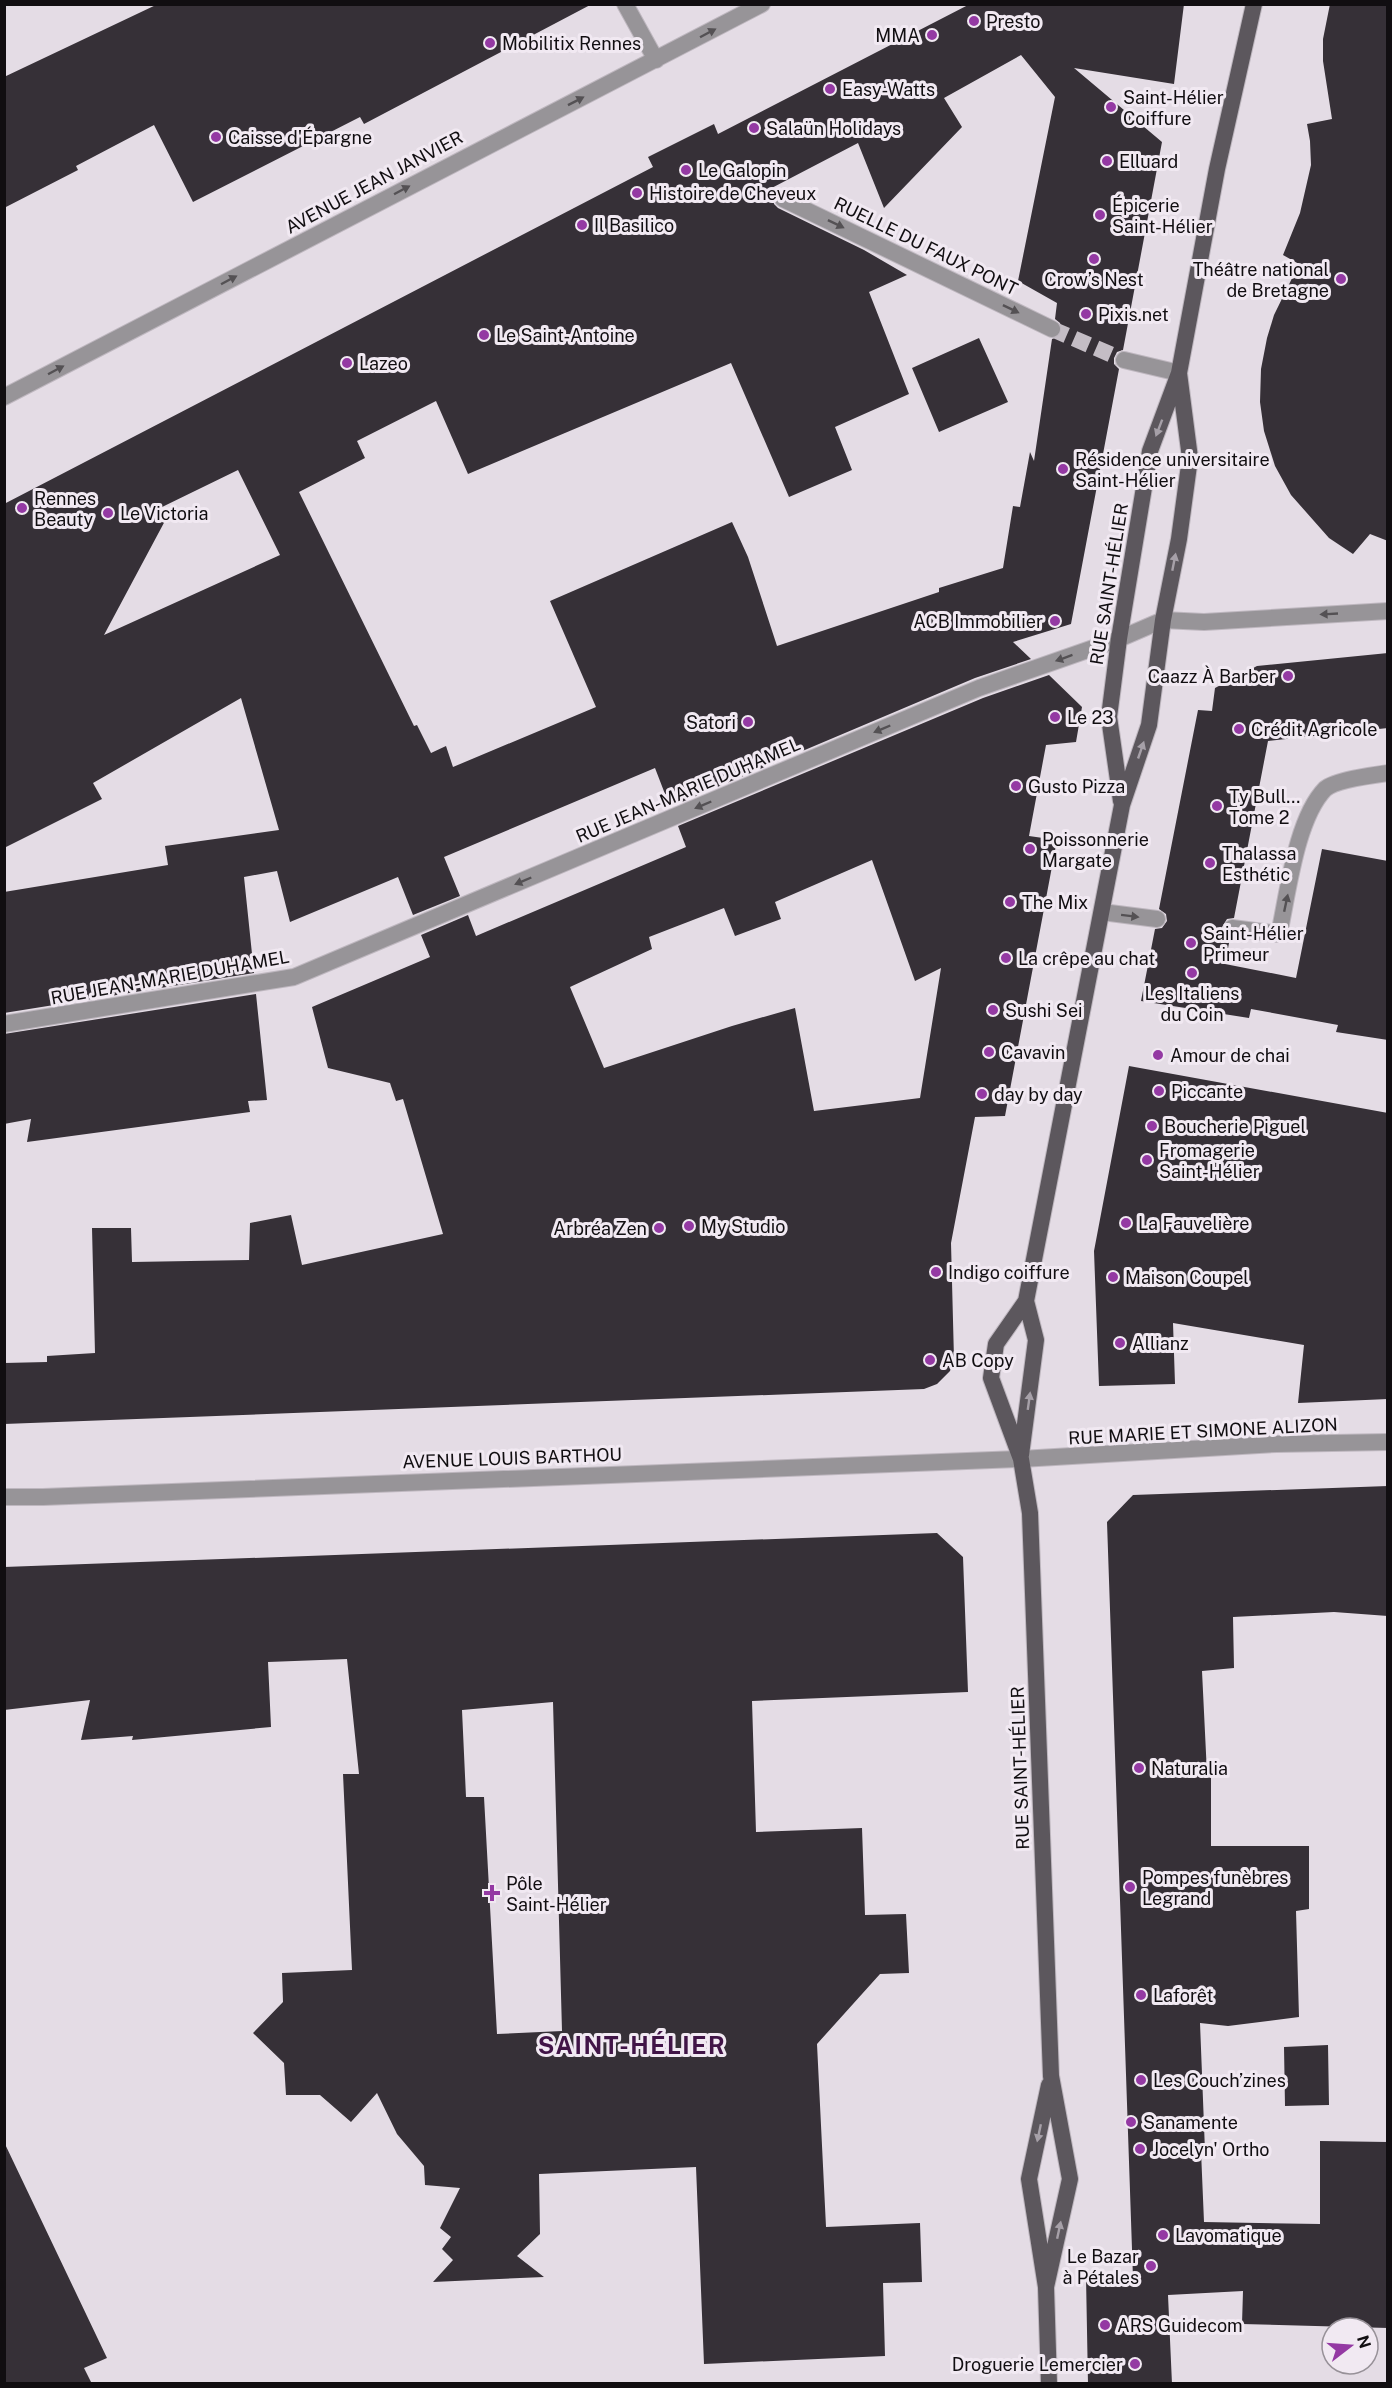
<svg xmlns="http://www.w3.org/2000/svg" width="1392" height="2388" viewBox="0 0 1392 2388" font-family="'Public Sans',sans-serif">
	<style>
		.building { fill: #363037; fill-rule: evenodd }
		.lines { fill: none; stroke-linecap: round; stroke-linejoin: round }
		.pedestrian-tunnel { stroke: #c4bdc5; stroke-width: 16; stroke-dasharray: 16 8; stroke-linecap: butt }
		.service-casing { stroke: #beb7bf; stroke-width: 18 }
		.pedestrian-casing { stroke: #beb7bf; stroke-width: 18 }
		.minor-casing { stroke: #beb7bf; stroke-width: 18 }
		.tertiary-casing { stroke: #beb7bf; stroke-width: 18 }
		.primary-casing { stroke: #beb7bf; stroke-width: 18 }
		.service { stroke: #979498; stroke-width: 16 }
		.pedestrian { stroke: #979498; stroke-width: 16 }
		.minor { stroke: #979498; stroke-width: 16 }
		.tertiary { stroke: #979498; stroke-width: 16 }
		.primary { stroke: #5c575d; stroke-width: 16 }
		.oneway { fill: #545154 }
		.oneway2 { fill: #a6a0a8 }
		.poi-dot { fill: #9439a3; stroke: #f1e9f2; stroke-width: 2 }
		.labels { text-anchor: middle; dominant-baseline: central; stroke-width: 6; stroke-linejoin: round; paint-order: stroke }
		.poi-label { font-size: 18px; fill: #110e11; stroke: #f1e9f2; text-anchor: start }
		.street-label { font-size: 18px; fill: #110e11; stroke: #f1e9f2 }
		.district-label { font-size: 24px; font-weight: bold; letter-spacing: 1.5px; fill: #411447; stroke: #f1e9f2 }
	</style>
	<rect width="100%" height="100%" fill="#e4dce5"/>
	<path class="building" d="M158,4H592L364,124L360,117L193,202L154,125L76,166L78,170L4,208V77Z
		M970,4H1184L1174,84L1074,68L1162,142L1123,350L1117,352L1114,358V364L1119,369L1071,624L1013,642L1031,659L975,678L670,807L655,768L444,857L460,896L413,915L398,877L290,922L277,871L244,877L254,973L4,1013V892L168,865L165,846L279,830L241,698L93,783L102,799L4,848V504L653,167L648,157L714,124L718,134ZM1021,55L1055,97L1018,281L1057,303L1055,319L1060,323L1062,329L1058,337L1052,339L1034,461L1030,452L1020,507L1013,506L1003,568L939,588V592L777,646L748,557L732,522L550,601L596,707L453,767L446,746L431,753L417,725L414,726L299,492L365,458L357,441L436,401L468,474L731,363L789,497L852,470L835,427L909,394L869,292L907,275L864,250L778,208L774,204L773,197L764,192L858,143L884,208L962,127L944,98ZM238,470L280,555L104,635L166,519L160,508Z
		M1330,4H1388V541L1370,534L1353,554L1329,538L1291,495L1275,466L1264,431L1260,402L1261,369L1267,338L1274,315L1299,264L1283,255L1300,213L1311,165L1310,141L1307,124L1332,119L1323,61V39Z
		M979,338L1008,402L939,432L912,368Z
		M1388,653V728L1268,741L1234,918L1227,919L1222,927L1223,933L1230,938L1225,964L1296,978L1322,849L1388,861V1040L1336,1032L1338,1025L1251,1009L1249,1018L1141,1001L1155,929L1162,928L1167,921L1166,914L1159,909L1198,710L1212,711L1215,688L1257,666Z
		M1049,675L1082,707L1076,742L1046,745L1029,836L1057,840L1005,1116L975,1117L951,1243L954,1359L950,1371L937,1384L924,1389L4,1424V1363L47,1362V1356L95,1353L92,1228H131L132,1262L249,1260L250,1223L291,1215L302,1265L443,1234L403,1099L396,1101L390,1083L328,1068L312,1007L430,957L421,935L468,915L476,936L686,847L678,826L983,698ZM872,860L915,981L941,968L920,1098L814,1111L795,1008L732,1026L604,1068L570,987L652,949L649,937L724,908L735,936L781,919L775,902Z
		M256,994L267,1100L248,1101L250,1112L27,1142L31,1119L4,1124V1034Z
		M1129,1066L1388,1113V1399L1298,1403L1304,1345L1173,1323L1175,1384L1099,1386L1094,1251Z
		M1388,1486V1616L1334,1612L1233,1617L1234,1668L1202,1671L1207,1774H1211V1846H1309V1909L1296,1911L1299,2017L1228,2026L1200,2023L1205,2151H1201L1204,2222L1320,2224V2141L1388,2142V2328L1242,2324L1243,2291L1168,2295L1172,2384H1088L1086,2277L1133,2278L1107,1522L1133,1495Z
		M937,1533L963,1557L968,1692L752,1701L756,1832L862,1828L865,1915L906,1914L909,1973L880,1974L817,2044L826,2227L920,2223L922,2282L883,2283L885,2356L704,2364L696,2167L539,2174L540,2234L517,2256L544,2277L433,2282L453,2260L442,2249L451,2237L440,2228L460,2188L425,2185L424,2166L397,2134L377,2093L351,2122L320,2095H286L284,2063L253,2033L283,2002L282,1973L352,1970L343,1774H359L347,1659L268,1662L271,1727L132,1740L133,1736L81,1740L90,1700L4,1710V1567ZM553,1702L562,2031L497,2034L484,1797H466L462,1710Z
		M1328,2045L1329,2105L1285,2106L1284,2047Z
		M4,2142L107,2358L84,2368L92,2384H4Z"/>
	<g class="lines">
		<path class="pedestrian-tunnel" d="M1052,329L1124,360"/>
		<g class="service-casing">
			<path id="service" d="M1102,912L1157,919
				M1232,928L1279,934C1288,893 1296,819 1325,789C1335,780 1373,775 1388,773"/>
		</g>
		<g class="pedestrian-casing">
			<path id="pedestrian" d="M783,199L1052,329
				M1124,360L1179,373"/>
		</g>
		<g class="minor-casing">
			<path id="minor" d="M625,4L656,60
				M4,397L762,4
				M4,1024L294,977L979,688L1119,639L1163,620L1204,622L1388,611
				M1021,1459L1276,1444L1388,1442"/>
		</g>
		<g class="tertiary-casing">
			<path id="tertiary" d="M4,1497H43L1021,1459"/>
		</g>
		<g class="primary-casing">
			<path id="primary" d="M1121,801L1109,717L1119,639L1150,451L1179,373L1217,169L1254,4
				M1021,1455L1036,1340L1026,1301
				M1049,2085L1029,2179L1046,2287L1049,2384
				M1046,2287L1070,2179L1051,2076L1030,1513L1021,1459L991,1378L996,1344L1026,1301L1122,805L1149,725L1163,620L1179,539L1190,458L1179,373"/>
		</g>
		<use href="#service" class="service"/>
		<use href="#pedestrian" class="pedestrian"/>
		<use href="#minor" class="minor"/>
		<use href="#tertiary" class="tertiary"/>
		<use href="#primary" class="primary"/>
	</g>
	<defs><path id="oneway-solid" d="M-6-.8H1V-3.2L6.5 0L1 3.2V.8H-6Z" transform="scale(1.5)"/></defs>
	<g class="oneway">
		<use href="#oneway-solid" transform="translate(708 33) rotate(-28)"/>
		<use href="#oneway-solid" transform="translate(576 101) rotate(-27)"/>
		<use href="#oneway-solid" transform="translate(402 190) rotate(-28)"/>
		<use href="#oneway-solid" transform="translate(836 224) rotate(26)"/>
		<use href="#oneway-solid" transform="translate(229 280) rotate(-28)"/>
		<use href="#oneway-solid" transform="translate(1011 309) rotate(26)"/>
		<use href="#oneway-solid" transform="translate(56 370) rotate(-28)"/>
		<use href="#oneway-solid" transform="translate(1329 614) rotate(177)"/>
		<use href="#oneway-solid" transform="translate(1064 658) rotate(160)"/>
		<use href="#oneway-solid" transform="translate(882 729) rotate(157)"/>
		<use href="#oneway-solid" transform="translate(703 805) rotate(157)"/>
		<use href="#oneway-solid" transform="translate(523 881) rotate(157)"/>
		<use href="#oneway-solid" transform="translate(1286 903) rotate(-78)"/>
		<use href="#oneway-solid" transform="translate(1130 916) rotate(7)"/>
	</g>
	<g class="oneway2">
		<use href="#oneway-solid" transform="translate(1159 428) rotate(111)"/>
		<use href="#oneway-solid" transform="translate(1174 562) rotate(-79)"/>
		<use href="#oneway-solid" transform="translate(1141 750) rotate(-71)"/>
		<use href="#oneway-solid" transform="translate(1029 1401) rotate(-82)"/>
		<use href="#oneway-solid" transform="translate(1039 2133) rotate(102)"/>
		<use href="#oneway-solid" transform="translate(1059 2230) rotate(-78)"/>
	</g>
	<g class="poi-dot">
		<circle cx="974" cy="21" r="6"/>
		<circle cx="932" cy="35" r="6"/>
		<circle cx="490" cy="43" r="6"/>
		<circle cx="830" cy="89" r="6"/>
		<circle cx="1111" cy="107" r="6"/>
		<circle cx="754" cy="128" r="6"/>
		<circle cx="216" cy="137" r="6"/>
		<circle cx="1107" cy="161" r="6"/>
		<circle cx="686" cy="170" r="6"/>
		<circle cx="637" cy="193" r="6"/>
		<circle cx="1100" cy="215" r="6"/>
		<circle cx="582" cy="225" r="6"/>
		<circle cx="1094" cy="259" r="6"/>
		<circle cx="1341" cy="279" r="6"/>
		<circle cx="1086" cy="314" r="6"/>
		<circle cx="484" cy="335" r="6"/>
		<circle cx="347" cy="363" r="6"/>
		<circle cx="1063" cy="469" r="6"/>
		<circle cx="22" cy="508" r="6"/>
		<circle cx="108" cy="513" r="6"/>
		<circle cx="1055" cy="621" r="6"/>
		<circle cx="1288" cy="676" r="6"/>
		<circle cx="1055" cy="717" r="6"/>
		<circle cx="748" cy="722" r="6"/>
		<circle cx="1239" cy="729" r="6"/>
		<circle cx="1016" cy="786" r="6"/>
		<circle cx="1217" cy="806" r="6"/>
		<circle cx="1030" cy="849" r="6"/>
		<circle cx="1210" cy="863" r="6"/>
		<circle cx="1010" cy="902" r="6"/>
		<circle cx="1191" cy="943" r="6"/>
		<circle cx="1006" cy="958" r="6"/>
		<circle cx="1192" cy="973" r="6"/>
		<circle cx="993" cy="1010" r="6"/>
		<circle cx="989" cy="1052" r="6"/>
		<circle cx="1158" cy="1055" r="6"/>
		<circle cx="1159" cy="1091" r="6"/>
		<circle cx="982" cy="1094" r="6"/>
		<circle cx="1152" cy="1126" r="6"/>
		<circle cx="1147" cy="1160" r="6"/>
		<circle cx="1126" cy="1223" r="6"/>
		<circle cx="689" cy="1226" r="6"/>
		<circle cx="659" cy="1228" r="6"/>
		<circle cx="936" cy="1272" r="6"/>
		<circle cx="1113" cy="1277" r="6"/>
		<circle cx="1120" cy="1343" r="6"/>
		<circle cx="930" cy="1360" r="6"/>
		<circle cx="1139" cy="1768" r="6"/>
		<circle cx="1130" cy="1887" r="6"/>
		<path d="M489 1884h6v6h6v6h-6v6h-6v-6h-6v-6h6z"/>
		<circle cx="1141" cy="1995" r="6"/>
		<circle cx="1141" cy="2080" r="6"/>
		<circle cx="1131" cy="2122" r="6"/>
		<circle cx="1140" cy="2149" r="6"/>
		<circle cx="1163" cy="2235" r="6"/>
		<circle cx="1151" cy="2266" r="6"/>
		<circle cx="1105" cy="2325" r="6"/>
		<circle cx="1135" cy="2364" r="6"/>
	</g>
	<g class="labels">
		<g class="poi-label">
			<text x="986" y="21">Presto</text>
			<text x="920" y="35" text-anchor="end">MMA</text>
			<text x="502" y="43">Mobilitix Rennes</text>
			<text x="842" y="89">Easy-Watts</text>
			<text x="1123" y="97">Saint-Hélier<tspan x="1123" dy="21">Coiffure</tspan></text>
			<text x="766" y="128">Salaün Holidays</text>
			<text x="228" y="137">Caisse d'Épargne</text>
			<text x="1119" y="161">Elluard</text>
			<text x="698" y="170">Le Galopin</text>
			<text x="649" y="193">Histoire de Cheveux</text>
			<text x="1112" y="205">Épicerie<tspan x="1112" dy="21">Saint-Hélier</tspan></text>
			<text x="594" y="225">Il Basilico</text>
			<text x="1329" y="269" text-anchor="end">Théâtre national<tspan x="1329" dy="21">de Bretagne</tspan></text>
			<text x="1094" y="279" text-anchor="middle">Crow’s Nest</text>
			<text x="1098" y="314">Pixis.net</text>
			<text x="496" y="335">Le Saint-Antoine</text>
			<text x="359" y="363">Lazeo</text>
			<text x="1075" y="459">Résidence universitaire<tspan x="1075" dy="21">Saint-Hélier</tspan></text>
			<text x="34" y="498">Rennes<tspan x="34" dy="21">Beauty</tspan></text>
			<text x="120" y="513">Le Victoria</text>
			<text x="1043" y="621" text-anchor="end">ACB Immobilier</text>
			<text x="1276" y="676" text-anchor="end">Caazz À Barber</text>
			<text x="1067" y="717">Le 23</text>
			<text x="736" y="722" text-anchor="end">Satori</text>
			<text x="1251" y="729">Crédit Agricole</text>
			<text x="1028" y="786">Gusto Pizza</text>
			<text x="1229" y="796">Ty Bull...<tspan x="1229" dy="21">Tome 2</tspan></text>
			<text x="1042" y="839">Poissonnerie<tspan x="1042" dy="21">Margate</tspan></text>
			<text x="1222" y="853">Thalassa<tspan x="1222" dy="21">Esthétic</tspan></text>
			<text x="1022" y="902">The Mix</text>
			<text x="1203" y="933">Saint-Hélier<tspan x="1203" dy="21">Primeur</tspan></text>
			<text x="1018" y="958">La crêpe au chat</text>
			<text x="1192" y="993" text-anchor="middle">Les Italiens<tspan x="1192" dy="21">du Coin</tspan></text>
			<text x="1005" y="1010">Sushi Sei</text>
			<text x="1001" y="1052">Cavavin</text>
			<text x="1170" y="1055">Amour de chai</text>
			<text x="1171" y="1091">Piccante</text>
			<text x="994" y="1094">day by day</text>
			<text x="1164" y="1126">Boucherie Piguel</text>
			<text x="1159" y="1150">Fromagerie<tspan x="1159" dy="21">Saint-Hélier</tspan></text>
			<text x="1138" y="1223">La Fauvelière</text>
			<text x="701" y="1226">My Studio</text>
			<text x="647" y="1228" text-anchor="end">Arbréa Zen</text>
			<text x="948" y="1272">Indigo coiffure</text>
			<text x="1125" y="1277">Maison Coupel</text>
			<text x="1132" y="1343">Allianz</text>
			<text x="942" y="1360">AB Copy</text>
			<text x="1151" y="1768">Naturalia</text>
			<text x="1142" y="1877">Pompes funèbres<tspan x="1142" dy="21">Legrand</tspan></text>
			<text x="506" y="1883">Pôle<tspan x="506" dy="21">Saint-Hélier</tspan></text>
			<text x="1153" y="1995">Laforêt</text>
			<text x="1153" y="2080">Les Couch’zines</text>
			<text x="1143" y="2122">Sanamente</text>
			<text x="1152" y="2149">Jocelyn' Ortho</text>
			<text x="1175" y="2235">Lavomatique</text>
			<text x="1139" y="2256" text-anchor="end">Le Bazar<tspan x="1139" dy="21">à Pétales</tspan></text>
			<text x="1117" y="2325">ARS Guidecom</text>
			<text x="1123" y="2364" text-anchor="end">Droguerie Lemercier</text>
		</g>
		<g class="street-label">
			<text transform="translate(374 182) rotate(-28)">AVENUE JEAN JANVIER</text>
			<text transform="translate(926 246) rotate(26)">RUELLE DU FAUX PONT</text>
			<text transform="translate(1109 584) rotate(-81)">RUE SAINT-HÉLIER</text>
			<text transform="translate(688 790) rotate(-23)">RUE JEAN-MARIE DUHAMEL</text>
			<text transform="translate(170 977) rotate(-10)">RUE JEAN-MARIE DUHAMEL</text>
			<text transform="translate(1203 1431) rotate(-3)">RUE MARIE ET SIMONE ALIZON</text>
			<text transform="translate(512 1458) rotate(-2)">AVENUE LOUIS BARTHOU</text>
			<text transform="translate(1020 1768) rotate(-92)">RUE SAINT-HÉLIER</text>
		</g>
		<g class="district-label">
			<text x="632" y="2045">SAINT-HÉLIER</text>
		</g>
	</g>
	<rect width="1392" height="2388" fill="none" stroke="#110e11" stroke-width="12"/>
	<g transform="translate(1350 2346) rotate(73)"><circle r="28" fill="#f1e9f2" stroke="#979198" stroke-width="1.5"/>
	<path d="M0-4.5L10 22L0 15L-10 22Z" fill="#9439a3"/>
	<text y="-9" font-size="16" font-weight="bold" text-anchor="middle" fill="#110e11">N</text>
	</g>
</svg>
